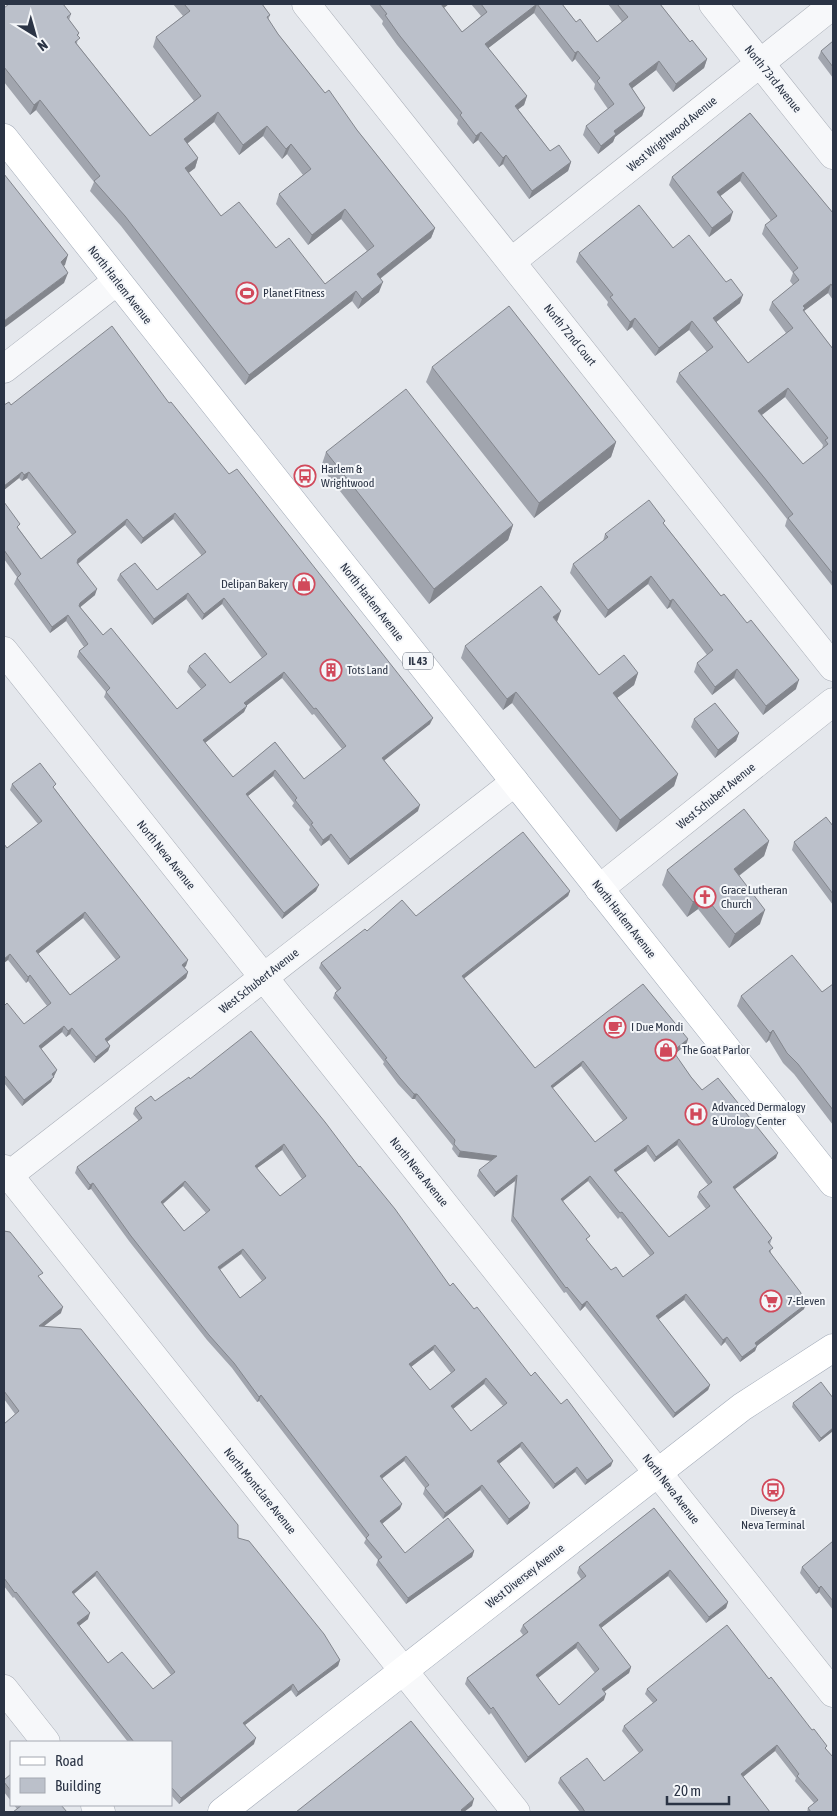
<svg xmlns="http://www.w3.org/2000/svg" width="837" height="1816" viewBox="0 0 837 1816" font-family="'Asap Condensed',sans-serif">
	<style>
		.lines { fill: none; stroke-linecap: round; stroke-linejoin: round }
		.minor-casing { stroke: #a9aeb7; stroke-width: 29 }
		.major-casing { stroke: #a3abb8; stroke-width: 29 }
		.minor { stroke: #f7f8fa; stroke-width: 28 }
		.major { stroke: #fff; stroke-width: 28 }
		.wall { fill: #a1a5ae; fill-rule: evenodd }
		.shaded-wall { fill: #83868d }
		.building { fill: #bbc0ca; stroke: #83868d; fill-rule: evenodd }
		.labels { text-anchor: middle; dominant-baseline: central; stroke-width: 4; stroke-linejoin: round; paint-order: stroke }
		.shield { fill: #f4f6f9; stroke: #676e7b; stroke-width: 1 }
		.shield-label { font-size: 11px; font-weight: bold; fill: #2b3445 }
		.street-label { font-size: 12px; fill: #2b3445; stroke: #f4f6f9 }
		.poi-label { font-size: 12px; fill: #2b3445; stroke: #f4f6f9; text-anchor: start }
	</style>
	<rect width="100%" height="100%" fill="#e4e7ec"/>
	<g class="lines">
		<g class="minor-casing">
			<path id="minor" d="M306,4L833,667
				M713,4L833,155
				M511,262L833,5
				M4,369L117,281
				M4,651L833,1693
				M599,889L833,702
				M4,1169L516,1812
				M4,1179L515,782
				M4,1689L46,1742
				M95,1805L101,1812"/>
		</g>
		<g class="major-casing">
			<path id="major" d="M4,138L833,1183
				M222,1812L742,1407L833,1348"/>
		</g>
		<use href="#minor" class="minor"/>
		<use href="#major" class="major"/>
	</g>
	<path class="wall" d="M173,4H262L270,15L268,20L278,34L325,93L357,130L435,228L431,238L380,279L379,292L358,309L352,301L245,385L121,226L90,191L94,182L36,110L30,115L4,82V8L71,14L69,20L79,33L78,36L77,44L150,136L194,101L153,47L156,37L183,16ZM214,122L239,155L263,136L282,159L287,154L303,175L279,194L276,204L308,245L341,219L367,251L325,284L276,248L221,216L188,173L195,168L198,158L187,144Z
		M369,4H449L443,8L462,32L481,16L471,4H562L576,22L597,42L622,22L608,4H660L690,42L707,59L704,68L673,92L656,70L632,88L645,108L642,116L615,137L613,142L598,154L583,135L586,126L608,109L594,89L595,84L575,59L572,62L534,13L488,48L527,96L524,105L518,109L550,151L571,162L568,171L529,199L503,164L499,167L478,140L473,144L457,124L458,120L397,45L382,24L383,21Z
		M833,41V78L818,58L821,51Z
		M750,113L833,213V300L828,293L804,311L833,349V587L785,526L787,519L764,490L676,382L679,373L707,352L689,330L655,356L632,327L627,331L607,305L608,302L576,262L579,253L673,248L740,303L716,322L748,363L786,333L769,310L772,302L793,285L790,281L793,273L762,234L765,225L771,221L740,181L720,196L730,221L709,237L669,185L672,177ZM785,397L823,445L822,449L803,464L762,415Z
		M432,367L616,442L611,457L534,518L426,382Z
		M169,403L430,724L384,760L418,811L348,865L329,840L321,846L309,830L310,827L292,806L294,803L273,776L248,796L316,891L282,919L104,697L106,692L77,657L79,651L84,647L66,621L50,633L14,584L17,577L4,559V502L19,529L41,559L72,535L27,478L22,481L19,478L4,490V405ZM173,519L202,556L157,590L120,574L117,580L152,625L186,599L202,620L222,604L262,658L230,683L189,666L187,672L201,689L177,709L103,635L80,607L95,595L78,564L125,525L141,544ZM282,678L312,715L314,714L342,749L304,779L275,742L233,777L205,743L244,712L246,706Z
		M326,452L513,525L508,540L429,604L321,467Z
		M664,524L721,596L796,689L763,715L734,678L712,695L694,672L697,663L707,655L670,607L667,609L648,584L605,618L570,573L573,564L603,541L605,534Z
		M557,622L599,675L638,673L634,685L617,698L678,774L674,786L616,832L512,703L503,710L461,658L465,646Z
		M694,719L739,733L736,741L715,758L691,727Z
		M12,784L55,789L186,966L184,967L188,972L186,978L107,1042L110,1046L108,1051L94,1063L70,1034L66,1037L62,1032L41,1049L57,1070L51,1082L22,1106L4,1083V1003L24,1024L47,1006L28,981L26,983L8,960L7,848L38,824L10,790ZM83,918L116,960L70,995L38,954Z
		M833,826V905L792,850L794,842Z
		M769,841L764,856L739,876L760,924L729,948L698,909L687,917L662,885L667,870Z
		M570,891L568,896L464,978L535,1068L688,1039L686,1045L674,1054L691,1077L702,1090L776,1158L735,1189L772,1238L770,1244L771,1253L801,1298L804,1309L757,1346L755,1351L740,1362L725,1342L721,1346L684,1300L658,1319L710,1385L708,1390L673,1418L585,1306L580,1311L566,1292L564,1293L511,1221L515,1181L494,1197L477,1176L479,1170L491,1161L458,1157L452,1149L453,1146L415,1099H412L398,1084L383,1064L384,1062L333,998L335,993L337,991L319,968L321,963L367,931L416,916ZM581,1066L623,1121L595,1142L552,1088ZM677,1145L708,1185L699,1192L697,1197L706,1209L669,1237L616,1172L646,1151L654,1162ZM588,1181L618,1219L620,1217L650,1256L623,1277L611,1270L588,1242L563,1201Z
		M833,984V1125L794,1074L783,1063L769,1040L766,1043L737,1006L741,996L822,992Z
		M190,1079L359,1167L450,1286L611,1466L585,1485L575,1472L553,1489L520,1447L499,1464L528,1508L507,1525L480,1490L443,1519L423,1494L425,1488L404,1461L382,1478L400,1509L382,1524L405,1553L474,1551L472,1557L406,1604L376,1565L378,1560L364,1543L366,1539L259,1401L257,1402L232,1368L207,1340L129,1241L91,1189L88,1190L75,1173L77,1167L139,1121L133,1114L135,1108L155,1101ZM282,1150L302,1179L280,1196L257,1168ZM183,1186L206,1213L184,1231L163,1204ZM241,1254L262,1281L240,1298L220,1270ZM433,1350L451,1373L430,1390L411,1367ZM484,1384L503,1406L471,1431L453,1409Z
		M4,1231L40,1279L61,1313L43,1327L238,1538L340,1660L338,1666L296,1697L291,1690L245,1725L254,1744L179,1804L171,1795V1742H128L14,1597L13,1598L4,1586V1424L15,1414L4,1399ZM95,1576L171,1675L153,1689L108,1663L79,1626L88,1619L74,1594Z
		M833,1398V1431L819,1442L792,1407L793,1403Z
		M654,1508L728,1602L726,1608L706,1623L668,1576L601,1628L631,1667L629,1673L604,1691V1700L525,1763L491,1713L489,1715L465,1684L467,1678L523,1635L520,1631L523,1625L581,1579L577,1573L579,1567ZM576,1648L595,1673L559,1705L538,1678Z
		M833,1542V1610L819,1592L816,1594L800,1573L802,1567Z
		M769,1679L826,1749L833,1812H807L808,1808L814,1803L795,1781L796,1778L775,1751L743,1777L770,1812H580L558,1783L560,1778L604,1781L639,1753L622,1731L624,1726L653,1703L645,1694L647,1689Z
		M11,1774V1801L4,1792V1782Z
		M14,1805H61L17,1809Z"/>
	<path class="shaded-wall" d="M441,4H449L437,13Z
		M537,4L534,13L482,53L485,44Z
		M578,51L575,59L572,62L575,53Z
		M707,59L704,68L673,92L676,84Z
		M659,61L656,70L626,93L629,84Z
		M527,96L524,105L512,114L515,106Z
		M40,100L36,110L30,115L34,105Z
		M645,108L642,116L615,137L613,142L598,154L601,146L614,131Z
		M218,112L214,122L180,149L184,139Z
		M267,126L263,136L239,155L243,145Z
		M481,132L478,140L473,144L476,136Z
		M291,144L287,154L282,159L286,149Z
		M506,155L503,164L499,167L503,158Z
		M198,158L195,168L181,179L185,168Z
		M571,162L568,171L529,199L532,191Z
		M743,172L740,181L714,201L717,192Z
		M345,209L341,219L308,245L312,235Z
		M733,212L730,221L709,237L712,228Z
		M435,228L431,238L373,284L377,274Z
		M68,255L65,265L57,272L61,262Z
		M68,273L64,283L4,328V321Z
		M383,282L379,292L358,309L362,299Z
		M831,284L828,293L804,311L802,317L803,306Z
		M356,291L352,301L245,385L249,375Z
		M743,295L740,303L710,327L713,318Z
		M635,318L632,327L627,331L630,322Z
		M692,321L689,330L655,356L659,348Z
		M788,388L785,397L755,420L758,411Z
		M616,442L611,457L534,518L539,503Z
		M22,472L19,478L4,490V486Z
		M29,472L27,478L22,481L24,475Z
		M175,513L173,519L141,544L143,538Z
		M127,519L125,525L76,565L78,559Z
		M513,525L508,540L429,604L434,589Z
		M651,576L648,584L605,618L608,610Z
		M97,589L95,595L78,609L80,603Z
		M188,593L186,599L152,625L154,619Z
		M224,598L222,604L202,620L204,614Z
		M673,599L670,607L667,609L670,601Z
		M561,611L557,622L553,617Z
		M68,615L66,621L50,633L52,627Z
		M737,669L734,678L712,695L715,687Z
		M284,672L282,678L242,709L244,703Z
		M638,673L634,685L609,704L613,693Z
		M799,680L796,689L763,715L766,706Z
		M516,692L512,703L503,710L507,699Z
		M247,706L244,712L201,746L203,740Z
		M433,718L430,724L380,764L382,758Z
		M739,733L736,741L715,758L718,750Z
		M275,770L273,776L244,799L246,794Z
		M678,774L674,786L616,832L620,820Z
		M420,805L418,811L348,865L350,859Z
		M331,834L329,840L321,846L323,840Z
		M769,841L764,856L728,884L734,869Z
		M319,885L316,891L282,919L284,913Z
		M570,891L568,896L461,981L462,976Z
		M703,894L698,909L687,917L693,902Z
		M765,910L760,924L729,948L735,934Z
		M85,912L83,918L34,957L36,951Z
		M10,954L8,960L4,963V959Z
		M188,960L186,966L180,971L182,965Z
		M188,972L186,978L103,1045L105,1039Z
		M30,975L28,981L26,983L28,977Z
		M64,1026L62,1032L37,1052L39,1046Z
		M72,1028L70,1034L66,1037L68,1031Z
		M773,1030L769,1040L766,1043L770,1033Z
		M688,1039L686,1045L671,1057L673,1051Z
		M110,1046L108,1051L94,1063L96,1057Z
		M583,1061L581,1066L549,1091L551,1086Z
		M57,1070L51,1082L22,1106L24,1100Z
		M414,1094H417L415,1099H412Z
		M679,1139L677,1145L654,1162L656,1157Z
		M284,1144L282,1150L253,1171L255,1166Z
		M648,1145L646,1151L612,1175L614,1170Z
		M460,1151L497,1156L495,1161L458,1157Z
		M778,1153L776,1158L731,1192L733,1187Z
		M517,1175L515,1181L494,1197L496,1192Z
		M590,1176L588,1181L559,1204L561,1199Z
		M185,1181L183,1186L159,1207L161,1202Z
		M93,1183L91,1189L88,1190L90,1185Z
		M243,1249L241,1254L216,1272L218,1267Z
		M686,1294L684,1300L655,1322L656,1316Z
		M587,1301L585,1306L580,1311L582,1305Z
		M806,1304L804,1309L753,1349L755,1343Z
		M63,1307L61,1313L36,1332L39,1326Z
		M727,1337L725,1342L721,1346L723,1340Z
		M435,1345L433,1350L407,1370L409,1364Z
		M757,1346L755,1351L740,1362L742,1357Z
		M486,1378L484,1384L449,1412L451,1406Z
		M710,1385L708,1390L673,1418L675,1413Z
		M261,1395L259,1401L257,1402L259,1397Z
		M833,1428V1431L819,1442L821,1438Z
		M522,1442L520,1447L495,1467L497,1461Z
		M406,1456L404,1461L379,1481L380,1476Z
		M613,1461L611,1466L585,1485L587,1480Z
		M577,1467L575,1472L553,1489L555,1484Z
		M482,1485L480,1490L443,1519L445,1513Z
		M530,1503L528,1508L507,1525L509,1519Z
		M402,1504L400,1509L378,1527L380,1521Z
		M474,1551L472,1557L406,1604L408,1598Z
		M670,1570L668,1576L597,1631L599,1625Z
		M97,1571L95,1576L70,1597L72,1592Z
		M821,1586L819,1592L816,1594L819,1588Z
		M728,1602L726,1608L706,1623L709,1617Z
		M90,1613L88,1619L75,1629L77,1623Z
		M578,1642L576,1648L534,1681L536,1675Z
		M340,1660L338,1666L296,1697L298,1692Z
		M631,1667L629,1673L600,1695L602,1689Z
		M293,1684L291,1690L241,1728L243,1723Z
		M606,1694L604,1700L525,1763L528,1757Z
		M256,1738L254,1744L179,1804L181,1798Z
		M777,1745L775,1751L739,1780L741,1774Z
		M474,1799L472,1806L464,1812H460L461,1810Z"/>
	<path class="building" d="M9,4H63L71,14L67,17L79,33L77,35L80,38L75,42L150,136L201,96L156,37L190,11L184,4H262L270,15L267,17L278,34L325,93L329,90L357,130L435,228L377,274L383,282L362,299L356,291L249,375L125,216L94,181L100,176L40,100L34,105L4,67V8ZM218,112L243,145L267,126L286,149L291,144L311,169L279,194L312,235L345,209L374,246L325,284L289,238L276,248L239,202L221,216L185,168L198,158L184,139Z
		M379,4H441L462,32L487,12L481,4H562L576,22L580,19L597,42L628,17L617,4H660L690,42L692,40L707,59L676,84L659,61L629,84L645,108L614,131L616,134L601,146L586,126L614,104L597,81L600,78L578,51L575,53L537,4L485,44L527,96L515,106L550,151L559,145L571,162L532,191L506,155L503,158L481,132L476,136L460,115L462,113L400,36L385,15L387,14Z
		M833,41V67L821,51Z
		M750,113L833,213V287L831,284L803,306L805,308L803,310L833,349V574L788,518L793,514L767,481L679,373L713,347L692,321L659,348L635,318L630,322L610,297L613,295L579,253L639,205L673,248L689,235L726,282L731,279L743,295L713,318L748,363L793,328L772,302L799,280L793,272L798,268L765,225L777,216L743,172L717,192L733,212L712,228L672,177ZM788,388L828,438L825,440L828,444L803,464L758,411Z
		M4,174L68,255L61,262L68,273L4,321Z
		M509,306L616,442L539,503L432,367Z
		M112,326L169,403L171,402L229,474L237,469L433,718L382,758L420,805L350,859L331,834L323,840L311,824L313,823L295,800L297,798L275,770L246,794L319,885L284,913L106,692L110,688L79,651L88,644L68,615L52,627L17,578L21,574L4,550V502L20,524L17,527L41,559L76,532L29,472L24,475L22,472L4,486V405L9,402L11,405ZM175,513L206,552L157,590L135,563L120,574L154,619L188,593L204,614L224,598L267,654L230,683L205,653L189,666L206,685L177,709L111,628L103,635L79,606L80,603L97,589L77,563L78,559L127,519L143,538ZM284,672L314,709L316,708L346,746L304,779L275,742L233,777L203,740L247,706L244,703Z
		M406,389L513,525L434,589L326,452Z
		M649,500L665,521L663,523L721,596L724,594L747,623L751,620L799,680L766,706L737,669L715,687L697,663L713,650L673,599L670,601L651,576L608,610L573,564L608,537L605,534Z
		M541,586L561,611L553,617L599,675L624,655L638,673L613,693L678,774L620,820L516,692L507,699L465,646Z
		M715,703L739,733L718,750L694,719Z
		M40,763L56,784L53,787L82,825L188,960L182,965L188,972L105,1039L110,1046L96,1057L72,1028L68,1031L64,1026L39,1046L57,1070L52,1074L54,1077L24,1100L4,1075V1003L5,1005L7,1003L24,1024L51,1003L30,975L28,977L10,954L4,959V844L7,848L42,821L12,784ZM85,912L120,957L70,995L36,951Z
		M744,809L769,841L734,869L765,910L735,934L703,894L693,902L667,870Z
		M826,817L833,826V894L794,842Z
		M523,832L570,891L462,976L535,1068L643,984L688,1039L673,1051L691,1077L702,1090L718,1078L778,1153L733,1187L772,1238L768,1242L773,1248L769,1251L801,1293V1298L806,1304L755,1343L757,1346L742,1357L727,1337L723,1340L686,1294L656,1316L710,1385L675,1413L587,1301L582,1305L567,1287L566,1288L513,1216L517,1175L496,1192L479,1170L497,1156L460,1151L454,1144L455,1140L417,1094H414L400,1078L385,1059L387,1058L335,993L341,988L321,963L365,929L367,931L402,900L416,916ZM583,1061L627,1118L595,1142L551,1086ZM679,1139L712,1182L699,1192L710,1206L669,1237L614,1170L648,1145L656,1157ZM590,1176L620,1213L622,1212L654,1253L623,1277L616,1267L611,1270L586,1239L590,1236L561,1199Z
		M792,955L822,992L833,984V1110L798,1064L787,1053L773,1030L770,1033L741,996Z
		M251,1031L325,1122L359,1167L360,1166L395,1209L450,1286L453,1283L474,1309L477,1307L531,1376L535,1372L561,1404L567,1399L613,1461L587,1480L577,1467L555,1484L522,1442L497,1461L530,1503L509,1519L482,1485L445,1513L425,1488L429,1485L406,1456L380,1476L402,1504L380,1521L405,1553L448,1518L474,1551L408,1598L378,1560L382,1557L366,1538L369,1535L261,1395L259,1397L234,1363L209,1335L131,1236L93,1183L90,1185L77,1167L142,1118L135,1108L151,1096L155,1101L189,1077L190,1079ZM284,1144L306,1176L280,1196L255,1166ZM185,1181L210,1210L184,1231L161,1202ZM243,1249L266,1278L240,1298L218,1267ZM435,1345L455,1370L430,1390L409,1364ZM486,1378L507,1403L471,1431L451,1406Z
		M4,1231L10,1232L43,1273L38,1276L63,1307L39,1326L81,1329L238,1525V1538L249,1541L324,1634L340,1660L298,1692L293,1684L243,1723L256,1738L181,1798L171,1787V1742H134L16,1592L15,1593L4,1578V1424L19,1411L4,1391ZM97,1571L175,1672L153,1689L122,1652L108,1663L77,1623L90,1613L72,1592Z
		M821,1382L833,1398V1428L821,1438L793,1403Z
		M654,1508L728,1602L709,1617L670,1570L599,1625L631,1667L602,1689L606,1694L528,1757L493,1707L491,1709L467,1678L528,1632L523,1625L586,1576L579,1567ZM578,1642L599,1669L559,1705L536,1675Z
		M833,1541V1601L821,1586L819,1588L802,1567Z
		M727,1625L769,1679L771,1677L812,1730L814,1729L827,1746L825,1748L833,1757V1812H811L808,1808L818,1800L797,1776L799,1774L777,1745L741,1774L770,1812H585L582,1807L560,1778L587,1758L604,1781L643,1750L624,1726L657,1700L647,1689Z
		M411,1721L474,1799L461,1810L463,1812H296Z
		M11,1774V1791L4,1782V1780Z
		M22,1805H61L67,1812H13Z"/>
	<defs>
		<g id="stadium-ring" transform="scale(1.125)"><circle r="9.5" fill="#f4f6f9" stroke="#d1495b" stroke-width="1.5"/><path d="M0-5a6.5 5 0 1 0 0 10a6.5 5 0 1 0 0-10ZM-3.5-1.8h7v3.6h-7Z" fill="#d1495b"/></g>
		<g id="bus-ring" transform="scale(1.125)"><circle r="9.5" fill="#f4f6f9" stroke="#d1495b" stroke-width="1.5"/><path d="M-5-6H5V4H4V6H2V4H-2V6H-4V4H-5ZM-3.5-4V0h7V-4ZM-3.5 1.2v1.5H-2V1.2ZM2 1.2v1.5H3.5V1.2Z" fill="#d1495b"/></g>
		<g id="shop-ring" transform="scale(1.125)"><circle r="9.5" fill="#f4f6f9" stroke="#d1495b" stroke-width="1.5"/><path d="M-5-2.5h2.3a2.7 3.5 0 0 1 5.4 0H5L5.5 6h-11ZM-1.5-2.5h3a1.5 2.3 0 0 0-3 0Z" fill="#d1495b"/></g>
		<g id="building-ring" transform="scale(1.125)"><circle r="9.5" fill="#f4f6f9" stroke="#d1495b" stroke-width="1.5"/><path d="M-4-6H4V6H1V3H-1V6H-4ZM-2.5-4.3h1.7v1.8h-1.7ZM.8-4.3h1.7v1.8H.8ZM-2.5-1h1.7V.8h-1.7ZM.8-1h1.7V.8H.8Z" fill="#d1495b"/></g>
		<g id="church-ring" transform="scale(1.125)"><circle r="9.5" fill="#f4f6f9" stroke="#d1495b" stroke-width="1.5"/><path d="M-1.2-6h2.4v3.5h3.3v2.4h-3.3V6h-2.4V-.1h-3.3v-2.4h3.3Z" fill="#d1495b"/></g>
		<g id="cafe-ring" transform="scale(1.125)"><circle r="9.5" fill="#f4f6f9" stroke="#d1495b" stroke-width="1.5"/><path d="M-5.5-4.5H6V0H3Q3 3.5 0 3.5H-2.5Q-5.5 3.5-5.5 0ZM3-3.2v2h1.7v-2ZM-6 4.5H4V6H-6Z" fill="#d1495b"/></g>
		<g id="hospital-ring" transform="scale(1.125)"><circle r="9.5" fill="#f4f6f9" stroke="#d1495b" stroke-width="1.5"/><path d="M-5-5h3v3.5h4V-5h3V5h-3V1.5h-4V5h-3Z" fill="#d1495b"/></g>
		<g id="supermarket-ring" transform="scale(1.125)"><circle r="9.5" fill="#f4f6f9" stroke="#d1495b" stroke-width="1.5"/><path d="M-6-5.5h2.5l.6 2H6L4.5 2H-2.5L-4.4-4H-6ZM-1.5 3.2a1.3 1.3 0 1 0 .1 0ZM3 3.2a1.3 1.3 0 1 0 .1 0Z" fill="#d1495b"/></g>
	</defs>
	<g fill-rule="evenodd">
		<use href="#stadium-ring" x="247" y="293"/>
		<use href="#bus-ring" x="305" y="476"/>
		<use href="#shop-ring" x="304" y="584"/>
		<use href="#building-ring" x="331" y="670"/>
		<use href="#church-ring" x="705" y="897"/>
		<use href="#cafe-ring" x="615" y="1027"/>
		<use href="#shop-ring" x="666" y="1050"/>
		<use href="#hospital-ring" x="696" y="1114"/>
		<use href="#supermarket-ring" x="771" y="1301"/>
		<use href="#bus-ring" x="773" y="1490"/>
	</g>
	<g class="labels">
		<rect class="shield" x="403" y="652.5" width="30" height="17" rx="4"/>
		<g class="shield-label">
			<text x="418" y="661">IL 43</text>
		</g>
		<g class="street-label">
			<text transform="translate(773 79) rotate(51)">North 73rd Avenue</text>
			<text transform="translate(672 134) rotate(-39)">West Wrightwood Avenue</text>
			<text transform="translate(120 285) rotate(52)">North Harlem Avenue</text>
			<text transform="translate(570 335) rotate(51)">North 72nd Court</text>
			<text transform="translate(372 602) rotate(52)">North Harlem Avenue</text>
			<text transform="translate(716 796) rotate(-39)">West Schubert Avenue</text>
			<text transform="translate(166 855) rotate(51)">North Neva Avenue</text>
			<text transform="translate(624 919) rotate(52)">North Harlem Avenue</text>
			<text transform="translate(259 981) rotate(-38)">West Schubert Avenue</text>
			<text transform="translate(419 1172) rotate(51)">North Neva Avenue</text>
			<text transform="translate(671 1489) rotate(52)">North Neva Avenue</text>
			<text transform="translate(260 1491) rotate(51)">North Montclare Avenue</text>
			<text transform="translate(525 1576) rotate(-38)">West Diversey Avenue</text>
		</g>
		<g class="poi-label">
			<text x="263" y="293">Planet Fitness</text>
			<text x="321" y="469">Harlem &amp;<tspan x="321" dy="14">Wrightwood</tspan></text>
			<text x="288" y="584" text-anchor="end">Delipan Bakery</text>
			<text x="347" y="670">Tots Land</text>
			<text x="721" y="890">Grace Lutheran<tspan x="721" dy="14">Church</tspan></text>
			<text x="631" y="1027">I Due Mondi</text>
			<text x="682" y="1050">The Goat Parlor</text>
			<text x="712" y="1107">Advanced Dermalogy<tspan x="712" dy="14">&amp; Urology Center</tspan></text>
			<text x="787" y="1301">7-Eleven</text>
			<text x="773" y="1511" text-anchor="middle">Diversey &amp;<tspan x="773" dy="14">Neva Terminal</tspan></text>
		</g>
	</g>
	<rect width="837" height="1816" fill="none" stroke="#2b3445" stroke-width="10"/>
	<rect x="10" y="1741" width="162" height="65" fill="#f4f6f9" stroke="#a4a8b1"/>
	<rect x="20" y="1757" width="25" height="8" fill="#ffffff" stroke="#a4a8b1"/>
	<text x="55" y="1766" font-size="15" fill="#2b3445">Road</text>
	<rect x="20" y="1778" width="25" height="15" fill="#bbc0ca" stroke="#a4a8b1"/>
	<text x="55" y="1791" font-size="15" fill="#2b3445">Building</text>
	<g transform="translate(35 35) rotate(143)" stroke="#f4f6f9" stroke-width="4" paint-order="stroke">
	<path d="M0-4L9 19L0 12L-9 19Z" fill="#2b3445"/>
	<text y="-8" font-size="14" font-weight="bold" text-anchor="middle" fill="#2b3445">N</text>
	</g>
	<path d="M667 1796v8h62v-8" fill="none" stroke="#2b3445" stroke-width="2.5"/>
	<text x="674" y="1796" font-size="15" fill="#2b3445" stroke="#f4f6f9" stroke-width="4" paint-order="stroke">20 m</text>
</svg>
